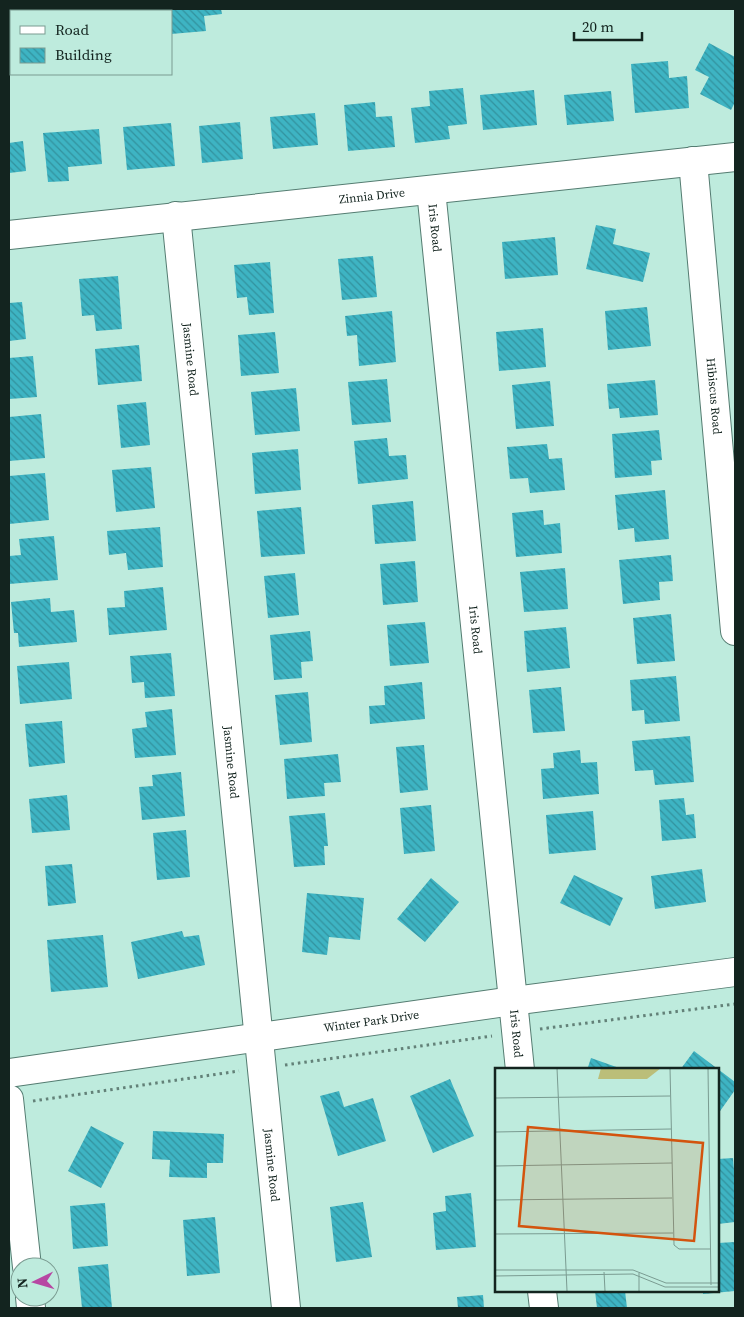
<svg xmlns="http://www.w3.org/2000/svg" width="744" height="1317" viewBox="0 0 744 1317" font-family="'Source Serif 4',serif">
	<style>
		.building { fill: url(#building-back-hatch) }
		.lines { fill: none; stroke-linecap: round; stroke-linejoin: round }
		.minor-casing { stroke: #547c71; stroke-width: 30 }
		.path { stroke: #638178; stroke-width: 3; stroke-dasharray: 2.5 4; stroke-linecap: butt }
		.minor { stroke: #fff; stroke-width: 28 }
		.labels { text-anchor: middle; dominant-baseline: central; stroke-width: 4; stroke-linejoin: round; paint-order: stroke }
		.street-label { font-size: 12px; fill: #13241f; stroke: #beebdd }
		.inset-road { fill: none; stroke: #7a9b91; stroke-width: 1 }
		.view { fill: #d3540e; fill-opacity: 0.15; stroke: #d3540e; stroke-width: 2.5 }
		.inset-edge { fill: none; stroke: #13241f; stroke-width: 2.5 }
	</style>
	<defs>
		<pattern id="building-back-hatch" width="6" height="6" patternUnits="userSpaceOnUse" patternTransform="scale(1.25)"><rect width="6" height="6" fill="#3eb4c3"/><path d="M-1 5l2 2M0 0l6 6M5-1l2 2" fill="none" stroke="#33929e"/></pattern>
	</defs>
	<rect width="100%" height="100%" fill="#beebdd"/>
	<path class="building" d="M11,9H38V11H11Z
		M86,9H137V11H87Z
		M169,9H221L222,14L204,16L206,31L171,34V11H169Z
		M709,43L735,57V102L731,110L700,94L709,77L695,70Z
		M668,61L669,78L687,76L689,108L635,113L631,64Z
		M463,88L467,124L448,126L450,139L415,143L411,108L430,106L429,91Z
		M534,90L537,125L483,130L480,95Z
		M611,91L614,121L567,125L564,95Z
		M375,102L376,117L392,116L395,147L348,151L344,105Z
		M315,113L318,145L273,149L270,117Z
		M240,122L243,159L202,163L199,126Z
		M171,123L175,166L127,170L123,127Z
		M99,129L102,164L68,167L69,181L48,182L43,133Z
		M23,141L26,171L9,173V143Z
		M596,225L616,229L613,244L650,253L643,282L586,269Z
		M555,237L558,275L505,279L502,242Z
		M373,256L377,297L342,300L338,259Z
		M270,262L274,313L249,315L247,297L237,298L234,265Z
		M118,276L122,329L96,331L94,315L82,316L79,279Z
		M22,302L26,339L9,341V303Z
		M647,307L651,346L608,350L605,311Z
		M392,311L396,362L359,366L357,335L347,336L345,316Z
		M543,328L546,367L499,371L496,332Z
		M275,332L279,373L241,376L238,335Z
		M139,345L142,381L98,385L95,349Z
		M33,356L37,397L9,399V358Z
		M387,379L391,422L352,425L348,382Z
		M655,380L658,415L620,418L619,408L609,409L607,384Z
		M550,381L554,426L516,429L512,385Z
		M296,388L300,431L255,435L251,392Z
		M146,402L150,445L121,448L117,405Z
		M41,414L45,458L9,461V417Z
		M659,430L662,460L651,461L652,475L615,478L612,434Z
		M387,438L389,456L406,455L408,479L358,484L354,441Z
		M547,444L549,459L562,458L565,490L530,493L528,478L510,479L507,447Z
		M298,449L301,490L255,494L252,453Z
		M151,467L155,508L116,512L112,470Z
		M45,473L49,520L9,524V476Z
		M665,490L669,539L635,542L634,528L618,530L615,495Z
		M413,501L416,541L375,544L372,505Z
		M301,507L305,554L261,557L257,511Z
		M543,510L544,525L560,523L562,553L516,557L512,513Z
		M160,527L163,567L128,570L126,553L109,555L107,531Z
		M54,536L58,580L9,584V556L21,555L19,539Z
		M671,555L673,581L659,582L660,600L623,604L619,560Z
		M415,561L418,602L383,605L380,564Z
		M565,568L568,609L524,612L520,572Z
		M295,573L299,615L268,618L264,576Z
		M163,587L167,630L109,635L107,608L125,607L124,591Z
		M50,598L51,612L74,610L77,642L19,647L18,633H14L11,602Z
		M671,614L675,661L637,664L633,618Z
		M425,622L429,663L390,666L387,625Z
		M566,627L570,668L527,672L524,631Z
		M310,631L313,661L301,662L302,678L274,680L270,635Z
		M171,653L175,696L145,698L144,682L132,683L130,656Z
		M69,662L72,699L20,704L17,666Z
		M676,676L680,721L645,724L644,710L632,711L630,680Z
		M422,682L425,719L370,724L369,706L385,705L384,686Z
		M561,687L565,731L533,733L529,690Z
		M308,692L312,742L280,745L275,695Z
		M172,709L176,755L135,758L132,729L147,727L145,712Z
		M62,721L65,763L29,767L25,724Z
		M690,736L694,782L655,785L653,770L635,771L632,741Z
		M424,745L428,790L400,793L396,747Z
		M580,750L581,763L597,762L599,794L543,799L541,769L554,768L553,753Z
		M338,754L341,782L324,783L325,796L287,799L284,759Z
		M181,772L185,816L142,820L139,787L153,786L152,775Z
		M67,795L70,830L32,833L29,799Z
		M684,798L686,815L694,814L696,838L662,841L659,800Z
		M431,805L435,851L404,854L400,808Z
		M593,811L596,850L549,854L546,815Z
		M325,813L328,846H324L325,865L294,867L289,816Z
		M186,830L190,877L157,880L153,833Z
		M72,864L76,903L48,906L45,866Z
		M702,869L706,902L655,909L651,876Z
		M574,875L623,898L610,926L560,903Z
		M431,878L459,902L425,942L397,919Z
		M307,893L364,898L360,940L329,937L327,955L302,952Z
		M182,931L184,937L199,935L205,965L138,979L131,942Z
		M103,935L108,987L51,992L47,940Z
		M694,1051L735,1082V1090L718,1114V1070H680Z
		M591,1058L622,1069V1070H587Z
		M450,1079L474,1136L433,1153L410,1096Z
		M339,1091L344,1107L373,1098L386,1141L338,1156L320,1096Z
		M91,1126L124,1143L101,1188L68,1171Z
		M153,1131L224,1134L223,1163H207V1178L169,1177L170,1160L152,1159Z
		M733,1158L735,1182V1222L718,1224V1159Z
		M471,1193L476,1247L436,1250L433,1213L446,1211L445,1196Z
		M363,1202L372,1257L336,1262L330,1207Z
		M105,1203L108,1246L73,1249L70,1206Z
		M215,1217L220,1273L187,1276L183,1220Z
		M735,1242V1291L703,1294V1291H718V1243Z
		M108,1264L112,1308H82L78,1267Z
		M595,1291H625L627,1308H597Z
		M483,1295L484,1308H458L457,1297Z"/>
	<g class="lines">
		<g class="minor-casing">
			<g id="minor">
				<path id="s1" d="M693,161L735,631"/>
				<path id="s2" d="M431,190L520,1070"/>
				<path id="s3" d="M176,216L286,1308"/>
				<path id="s4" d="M9,235L735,157"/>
				<path id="s5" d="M9,1073L513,1001L735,972"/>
				<path d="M9,1099L27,1267"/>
				<path d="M542,1291L544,1308"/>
				<path d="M30,1297L31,1308"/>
			</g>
		</g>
		<path class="path" d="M540,1029L735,1004
			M285,1065L492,1036
			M33,1101L239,1071"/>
		<use href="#minor" class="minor"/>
	</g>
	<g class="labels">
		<g class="street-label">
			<text stroke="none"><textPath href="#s4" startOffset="365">Zinnia Drive</textPath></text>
			<text stroke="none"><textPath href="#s2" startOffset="38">Iris Road</textPath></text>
			<text stroke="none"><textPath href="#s3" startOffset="144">Jasmine Road</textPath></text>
			<text stroke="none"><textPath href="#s1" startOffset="236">Hibiscus Road</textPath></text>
			<text stroke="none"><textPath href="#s2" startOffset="442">Iris Road</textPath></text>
			<text stroke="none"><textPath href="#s3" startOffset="549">Jasmine Road</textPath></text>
			<text stroke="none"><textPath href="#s5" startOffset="366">Winter Park Drive</textPath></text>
			<text stroke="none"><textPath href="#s2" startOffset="848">Iris Road</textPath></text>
			<text stroke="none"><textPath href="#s3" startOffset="954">Jasmine Road</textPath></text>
		</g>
	</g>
	<g transform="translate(495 1068)">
		<rect width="224" height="224" fill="#beebdd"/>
		<path d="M106,0H166L152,11H103Z" fill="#bbbe79"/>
		<path class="inset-road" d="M62,0L72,223M175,0L179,177L184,181H216M213,0L216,217M0,30L175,28M0,64L176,61M0,98L177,95M0,132L177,130M0,166L178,165M0,202H138L171,215H224M109,204L110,223M144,205V223M0,208L138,206L170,219H224"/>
		<path class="view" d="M33,59L208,75L199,173L24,158Z"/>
		<rect width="224" height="224" class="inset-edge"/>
	</g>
	<rect width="744" height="1317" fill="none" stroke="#13241f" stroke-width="20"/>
	<rect x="10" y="10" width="162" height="65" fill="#beebdd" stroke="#7a9b91"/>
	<rect x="20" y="26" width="25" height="8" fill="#ffffff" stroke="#7a9b91"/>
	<text x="55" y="35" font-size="15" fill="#13241f">Road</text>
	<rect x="20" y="48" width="25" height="15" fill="url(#building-back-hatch)" stroke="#7a9b91"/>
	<text x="55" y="60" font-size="15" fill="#13241f">Building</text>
	<g transform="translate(35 1282) rotate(265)"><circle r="24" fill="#beebdd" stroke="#7a9b91"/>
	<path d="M0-4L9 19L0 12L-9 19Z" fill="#b747a3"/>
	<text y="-8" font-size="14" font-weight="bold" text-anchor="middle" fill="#13241f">N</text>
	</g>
	<path d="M574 32v8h68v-8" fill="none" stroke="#13241f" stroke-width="2.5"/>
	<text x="582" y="32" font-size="15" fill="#13241f" stroke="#beebdd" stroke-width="4" paint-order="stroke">20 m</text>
</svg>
